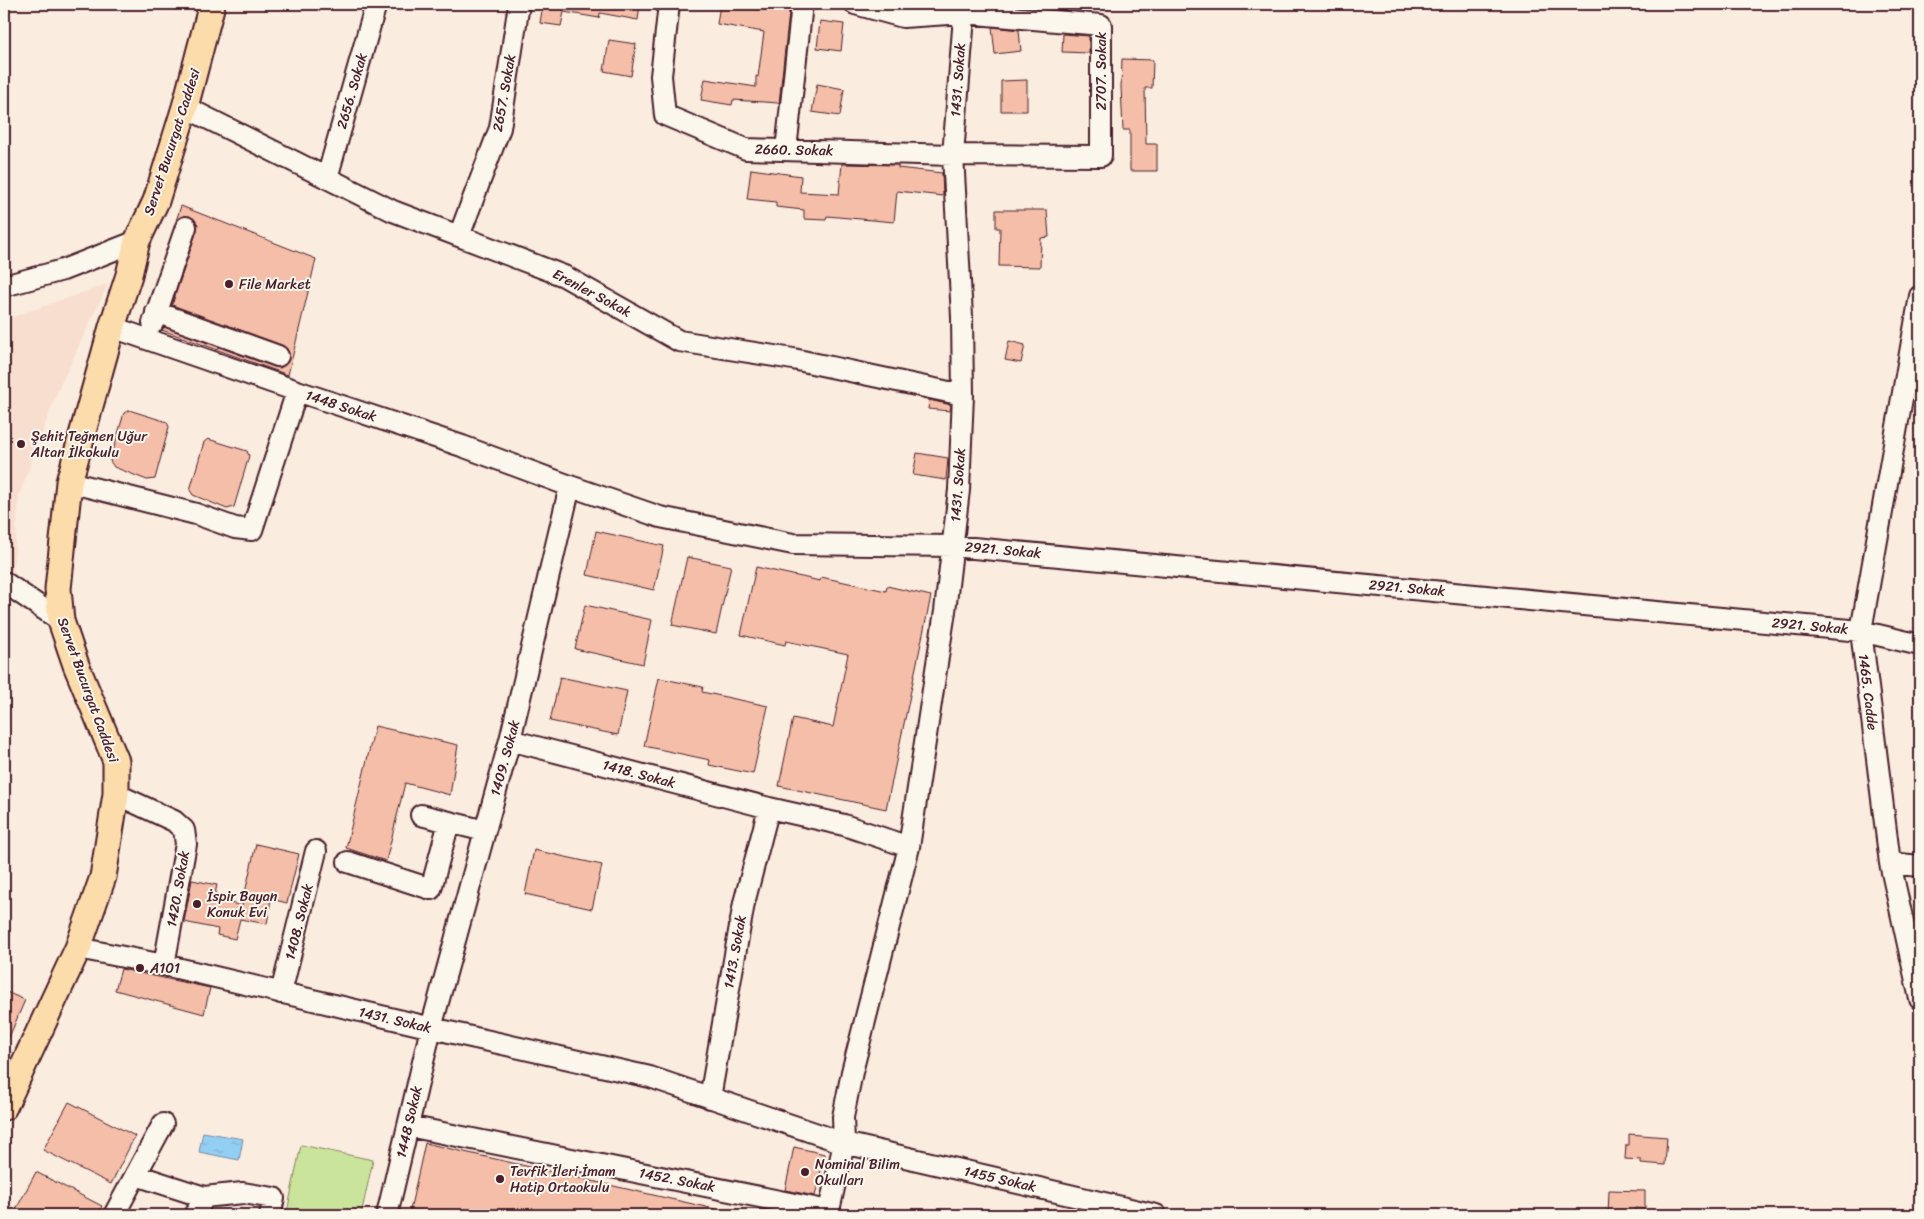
<svg xmlns="http://www.w3.org/2000/svg" width="1924" height="1219" viewBox="0 0 1924 1219" font-family="Sriracha,sans-serif">
	<style>
		.built { fill: #f8dece }
		.grass { fill: #cae59b; stroke: #8a8263 }
		.water { fill: url(#water-ripples); stroke: #7689a3 }
		.building { fill: #f4bea8; stroke: #4a1f2b }
		.lines { fill: none; stroke-linecap: round; stroke-linejoin: round }
		.minor-casing { stroke: #4a1f2b; stroke-width: 24 }
		.major-casing { stroke: #4a1f2b; stroke-width: 29 }
		.minor { stroke: #fbf7ec; stroke-width: 20 }
		.major { stroke: #fddcac; stroke-width: 25 }
		.poi-dot { fill: #4a1f2b; stroke: #fbf7ec; stroke-width: 2 }
		.labels { text-anchor: middle; dominant-baseline: central; stroke-width: 4; stroke-linejoin: round; paint-order: stroke }
		.street-label { font-size: 14px; fill: #4a1f2b; stroke: #fbf7ec }
		.poi-label { font-size: 14px; fill: #4a1f2b; stroke: #fbf7ec; text-anchor: start }
	</style>
	<defs>
		<pattern id="water-ripples" width="26" height="14" patternUnits="userSpaceOnUse" patternTransform="scale(1.25)"><rect width="26" height="14" fill="#93cff3"/><path d="M2 4q2-2 4 0t4 0M15 11q2-2 4 0t4 0" fill="none" stroke="#80b1d0"/></pattern>
	</defs>
	<rect width="100%" height="100%" fill="#faecde"/>
	<filter id="ink" filterUnits="userSpaceOnUse"><feTurbulence type="fractalNoise" baseFrequency=".02" numOctaves="2"/><feDisplacementMap in="SourceGraphic" scale="10" xChannelSelector="R" yChannelSelector="G"/><feConvolveMatrix kernelMatrix="1 2 1 2 8 2 1 2 1" color-interpolation-filters="sRGB"/></filter>
	<g filter="url(#ink)">
		<path class="built" d="M108,284L57,392L19,496L13,574L4,568V320Z"/>
		<path class="grass" d="M301,1145L373,1160L361,1215H301L287,1212Z"/>
		<path class="water" d="M203,1132L243,1139L239,1160L199,1152Z"/>
		<path class="building" d="M543,4H640L638,20L600,13L599,18L564,12L561,26L540,23Z
			M720,4L765,10L766,4H790L779,103L733,100L732,105L701,100L705,79L756,87V76L758,77L764,32L717,24Z
			M820,21L844,24L841,51L817,48Z
			M992,27L1019,30L1021,51L995,54Z
			M1063,34L1089,36V53L1062,52Z
			M609,40L636,44L631,76L604,71Z
			M1122,59L1153,60L1152,88H1145L1146,144H1157V171H1130V130H1123L1121,87Z
			M1027,80V111H1001V81Z
			M817,84L844,89L840,116L812,112Z
			M842,164L898,165V168L942,173L943,196L897,191L894,222L827,216L826,220L804,219V210L776,207V202L747,199L751,169L801,176L800,192L839,194Z
			M181,206L316,259L288,375L162,330L164,327L274,367L280,368L285,365L289,360L287,349L282,345L172,305L197,230L198,224L190,216H183L176,221Z
			M996,210H1047L1049,237L1041,238L1040,267L999,266L1000,228H996Z
			M1009,341L1025,345L1021,363L1005,360Z
			M929,400L951,405L950,411L928,409Z
			M129,410L167,422L169,427L155,479L147,480L114,467L110,461L124,413Z
			M208,439L247,451L249,456L234,507L227,509L193,495L190,490L204,442Z
			M917,453L948,458L946,480L913,475Z
			M596,531L664,546L654,590L587,575Z
			M687,557L731,566L716,634L672,625Z
			M756,567L820,581L821,577L886,591L887,586L931,596L886,809L779,786L793,718L833,727L848,654L786,641L785,645L741,635Z
			M585,605L652,620L643,664L575,649Z
			M560,677L627,691L618,735L550,721Z
			M659,678L703,687L702,692L768,706L753,774L709,765L710,760L644,746Z
			M375,726L458,745L450,795L405,783L386,861L346,848Z
			M256,844L299,854L287,903L271,899L267,924L240,919L235,939L217,935L218,929L184,922L192,880L217,885L214,899L242,906Z
			M534,850L602,865L592,909L525,894Z
			M121,969L210,988L204,1014L115,990Z
			M4,991L25,1000L4,1049Z
			M69,1102L135,1136L111,1184L43,1150Z
			M1629,1134L1667,1137L1665,1165L1641,1163V1160L1625,1159L1626,1145H1629Z
			M425,1143L719,1210V1215H409Z
			M794,1147L825,1154L815,1196L785,1190Z
			M36,1172L102,1206L98,1215H13Z
			M1609,1190L1645,1191V1209L1635,1208L1634,1215H1608Z"/>
		<g class="lines">
			<g class="minor-casing">
				<path id="minor" d="M669,4L661,76L665,115L746,149L953,155L1101,156V25L964,13L903,17L855,4
					M185,107L393,211L564,276L679,341L793,359L963,395
					M786,150L802,4
					M327,178L376,4
					M459,236L500,128L519,4
					M4,286L63,270L137,241
					M1920,296L1861,631L1890,863L1920,999
					M156,312L278,356
					M153,323L186,227
					M112,327L297,391L462,446L570,486L660,517L793,544L952,546L1861,631L1920,645
					M69,482L196,514L235,528L252,530L297,391
					M4,582L61,621
					M510,740L769,808L844,825L909,847L945,611L959,490L963,395L962,317L953,155L965,4
					M116,794L174,821L184,830L186,844L164,965
					M421,815L485,831
					M348,862L431,889L449,822
					M1890,863L1920,866
					M78,948L164,965L462,1035L650,1077L844,1143L1156,1215
					M281,993L316,851
					M710,1098L744,903L769,808
					M408,1126L829,1211
					M136,1175L204,1197L243,1193L274,1198L270,1215
					M114,1215L163,1124
					M195,1215L204,1197
					M387,1215L431,1028L510,740L570,486
					M828,1215L844,1143L843,1117L852,1072L909,847"/>
			</g>
			<g class="major-casing">
				<path id="major" d="M4,1107L78,948L103,877L116,794V761L76,665L61,621L58,589L69,482L112,327L129,275L137,241L156,201L185,107L212,4"/>
			</g>
			<use href="#minor" class="minor"/>
			<use href="#major" class="major"/>
		</g>
	</g>
	<g class="poi-dot">
		<circle cx="229" cy="284" r="5"/>
		<circle cx="21" cy="444" r="5"/>
		<circle cx="197" cy="904" r="5"/>
		<circle cx="140" cy="968" r="5"/>
		<circle cx="805" cy="1172" r="5"/>
		<circle cx="500" cy="1179" r="5"/>
	</g>
	<g class="labels">
		<g class="street-label">
			<text transform="translate(1101 71) rotate(-90)">2707. Sokak</text>
			<text transform="translate(958 80) rotate(-86)">1431. Sokak</text>
			<text transform="translate(352 91) rotate(-74)">2656. Sokak</text>
			<text transform="translate(504 93) rotate(-80)">2657. Sokak</text>
			<text transform="translate(172 142) rotate(-72)">Servet Bucurgat Caddesi</text>
			<text transform="translate(794 150) rotate(1)">2660. Sokak</text>
			<text transform="translate(592 293) rotate(28)">Erenler Sokak</text>
			<text transform="translate(341 406) rotate(18)">1448 Sokak</text>
			<text transform="translate(958 485) rotate(-86)">1431. Sokak</text>
			<text transform="translate(1003 550) rotate(5)">2921. Sokak</text>
			<text transform="translate(1407 588) rotate(5)">2921. Sokak</text>
			<text transform="translate(1810 626) rotate(5)">2921. Sokak</text>
			<text transform="translate(88 690) rotate(70)">Servet Bucurgat Caddesi</text>
			<text transform="translate(1868 692) rotate(83)">1465. Cadde</text>
			<text transform="translate(505 758) rotate(-75)">1409. Sokak</text>
			<text transform="translate(639 774) rotate(15)">1418. Sokak</text>
			<text transform="translate(178 889) rotate(-80)">1420. Sokak</text>
			<text transform="translate(299 922) rotate(-76)">1408. Sokak</text>
			<text transform="translate(735 952) rotate(-80)">1413. Sokak</text>
			<text transform="translate(395 1020) rotate(13)">1431. Sokak</text>
			<text transform="translate(409 1122) rotate(-77)">1448 Sokak</text>
			<text transform="translate(1000 1179) rotate(13)">1455 Sokak</text>
			<text transform="translate(677 1180) rotate(11)">1452. Sokak</text>
		</g>
		<g class="poi-label">
			<text x="239" y="284">File Market</text>
			<text x="31" y="436">Şehit Teğmen Uğur<tspan x="31" dy="16">Altan İlkokulu</tspan></text>
			<text x="207" y="896">İspir Bayan<tspan x="207" dy="16">Konuk Evi</tspan></text>
			<text x="150" y="968">A101</text>
			<text x="815" y="1164">Nominal Bilim<tspan x="815" dy="16">Okulları</tspan></text>
			<text x="510" y="1171">Tevfik İleri İmam<tspan x="510" dy="16">Hatip Ortaokulu</tspan></text>
		</g>
	</g>
	<rect width="1924" height="1219" fill="none" stroke="#fbf7ec" stroke-width="20"/>
	<rect x="10" y="10" width="1904" height="1199" fill="none" stroke="#4a1f2b" stroke-width="2" filter="url(#ink)"/>
</svg>
